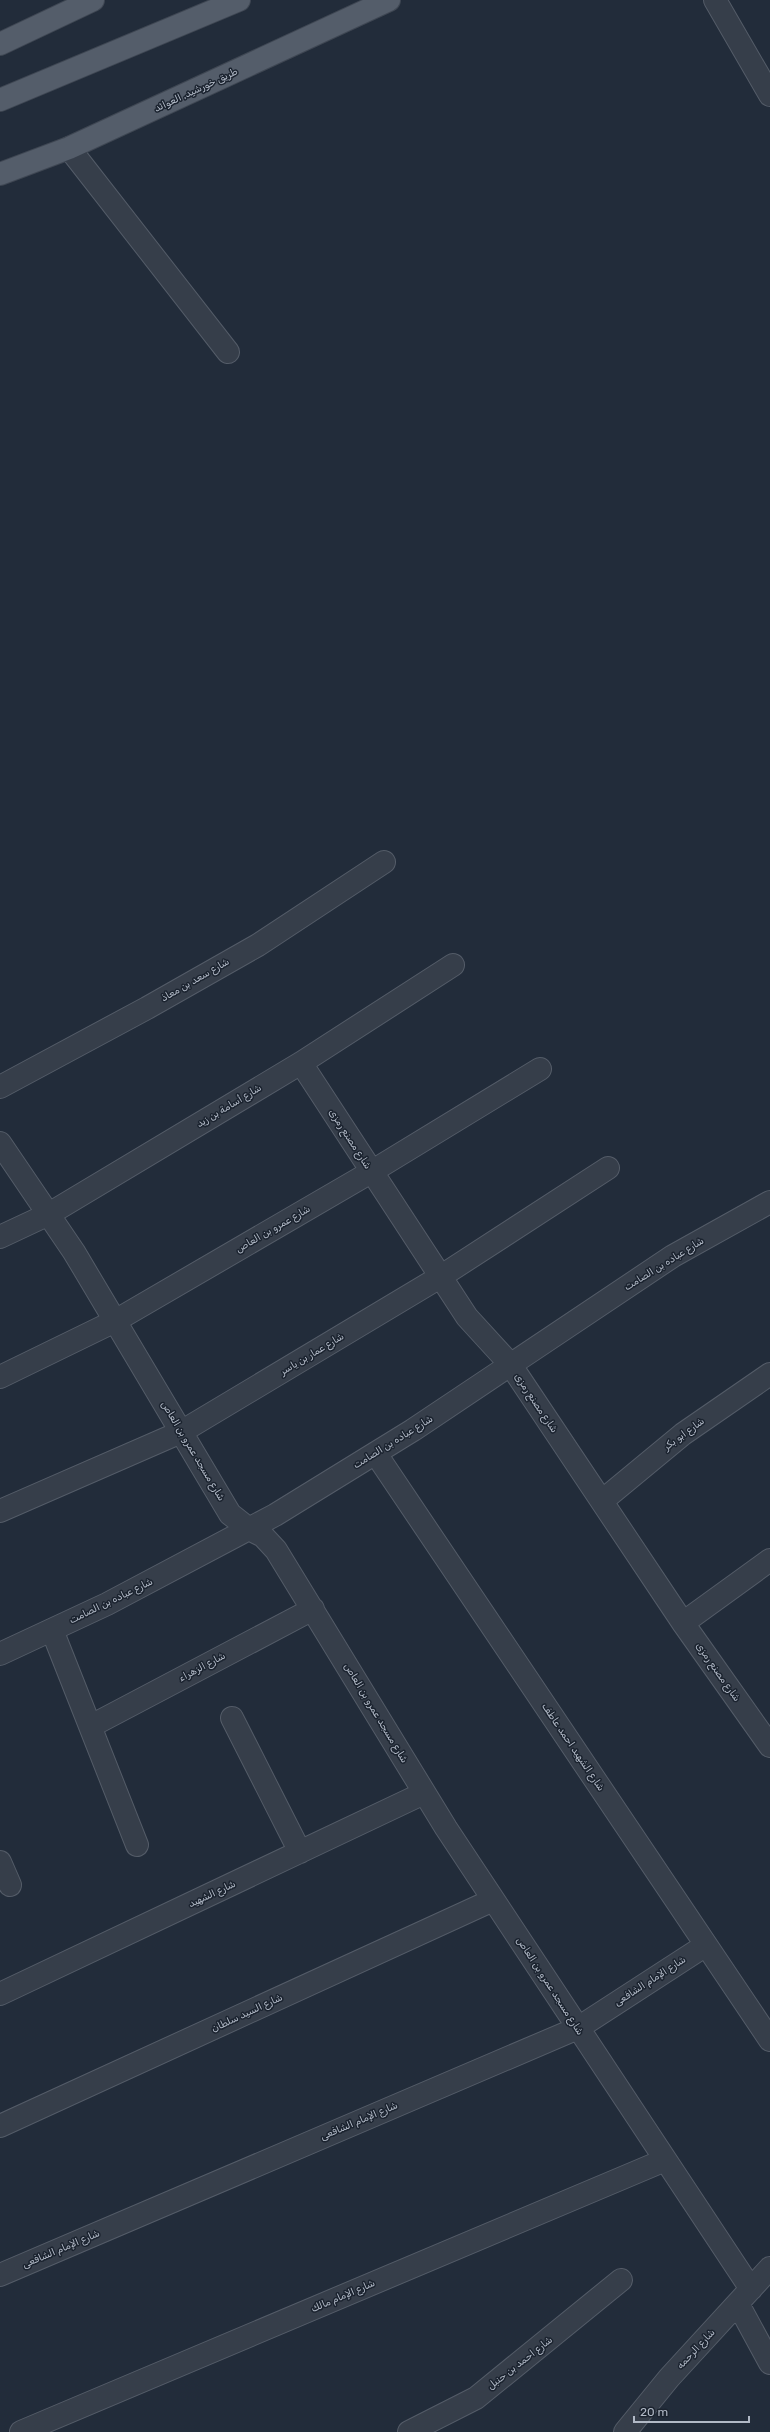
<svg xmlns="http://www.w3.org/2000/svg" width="770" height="2432" viewBox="0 0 770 2432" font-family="Rubik,Vazirmatn,sans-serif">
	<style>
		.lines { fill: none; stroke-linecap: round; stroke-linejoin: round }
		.minor-casing { stroke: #545c68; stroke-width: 24 }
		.major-casing { stroke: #3f4753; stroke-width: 24 }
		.minor { stroke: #363e4a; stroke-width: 22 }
		.major { stroke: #545d6a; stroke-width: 22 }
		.labels { text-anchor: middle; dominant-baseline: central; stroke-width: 3; stroke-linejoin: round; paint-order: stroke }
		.street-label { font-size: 10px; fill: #b1b9c6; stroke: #1b232f }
	</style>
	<rect width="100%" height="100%" fill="#222c3a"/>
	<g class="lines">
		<g class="minor-casing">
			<path id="minor" d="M715,0L770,95
				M69,148L228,352
				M301,1063L467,1317L510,1364L683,1623L770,1746
				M0,1087L147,1008L258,945L384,862
				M0,1143L74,1252L230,1514L249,1529L263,1536L276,1550L446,1828L751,2289
				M0,1237L49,1214L301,1063L453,965
				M0,1377L115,1321L371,1172L540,1069
				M376,1454L770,2040
				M602,1501L683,1434L770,1374
				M0,1511L181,1432L440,1277L608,1168
				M683,1623L770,1560
				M52,1630L137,1845
				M0,1654L107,1604L275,1515L413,1430L673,1256L770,1202
				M232,1718L300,1852
				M91,1726L313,1609
				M0,1862L10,1885
				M0,1994L424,1793
				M0,2126L493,1900
				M0,2275L578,2028L706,1945
				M738,2304L770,2363
				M21,2432L665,2160
				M409,2432L476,2398L621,2280
				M625,2432L669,2378L770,2268"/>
		</g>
		<g class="major-casing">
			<path id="major" d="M0,44L93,0
				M0,100L239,0
				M0,174L69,148L389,0"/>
		</g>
		<use href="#minor" class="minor"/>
		<use href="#major" class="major"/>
	</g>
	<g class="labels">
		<g class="street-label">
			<text transform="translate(196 90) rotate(-25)">طريق خورشيد, العوائد</text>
			<text transform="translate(195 980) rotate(-30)">شارع سعد بن معاذ</text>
			<text transform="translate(229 1106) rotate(-31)">شارع أسامة بن زيد</text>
			<text transform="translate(350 1139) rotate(57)">شارع مصنع رمزى</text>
			<text transform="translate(273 1229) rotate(-30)">شارع عمرو بن العاص</text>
			<text transform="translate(664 1264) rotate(-32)">شارع عباده بن الصامت</text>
			<text transform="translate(312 1354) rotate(-31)">شارع عمار بن ياسر</text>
			<text transform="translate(536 1403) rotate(56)">شارع مصنع رمزى</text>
			<text transform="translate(684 1434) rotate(-36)">شارع ابو بكر</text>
			<text transform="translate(393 1442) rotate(-32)">شارع عباده بن الصامت</text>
			<text transform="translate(193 1451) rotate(59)">شارع مسجد عمرو بن العاص</text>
			<text transform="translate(111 1601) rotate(-26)">شارع عباده بن الصامت</text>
			<text transform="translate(202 1667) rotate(-28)">شارع الزهراء</text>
			<text transform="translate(718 1672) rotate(55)">شارع مصنع رمزى</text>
			<text transform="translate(376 1713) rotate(59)">شارع مسجد عمرو بن العاص</text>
			<text transform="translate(573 1747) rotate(56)">شارع الشهيد احمد عاطف</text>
			<text transform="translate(212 1894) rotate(-25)">شارع الشهيد</text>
			<text transform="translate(650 1981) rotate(-33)">شارع الإمام الشافعى</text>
			<text transform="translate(550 1986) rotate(57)">شارع مسجد عمرو بن العاص</text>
			<text transform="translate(247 2013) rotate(-25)">شارع السيد سلطان</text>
			<text transform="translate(359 2121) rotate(-23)">شارع الإمام الشافعى</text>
			<text transform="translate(61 2249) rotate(-23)">شارع الإمام الشافعى</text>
			<text transform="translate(343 2296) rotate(-23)">شارع الإمام مالك</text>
			<text transform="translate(696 2349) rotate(-47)">شارع الرحمه</text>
			<text transform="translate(520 2363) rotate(-38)">شارع احمد بن حنبل</text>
		</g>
	</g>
	<path d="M634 2416v6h115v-6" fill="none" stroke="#b1b9c6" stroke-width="2"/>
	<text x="640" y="2416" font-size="12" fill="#b1b9c6" stroke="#1b232f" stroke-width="3" paint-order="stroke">20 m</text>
</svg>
